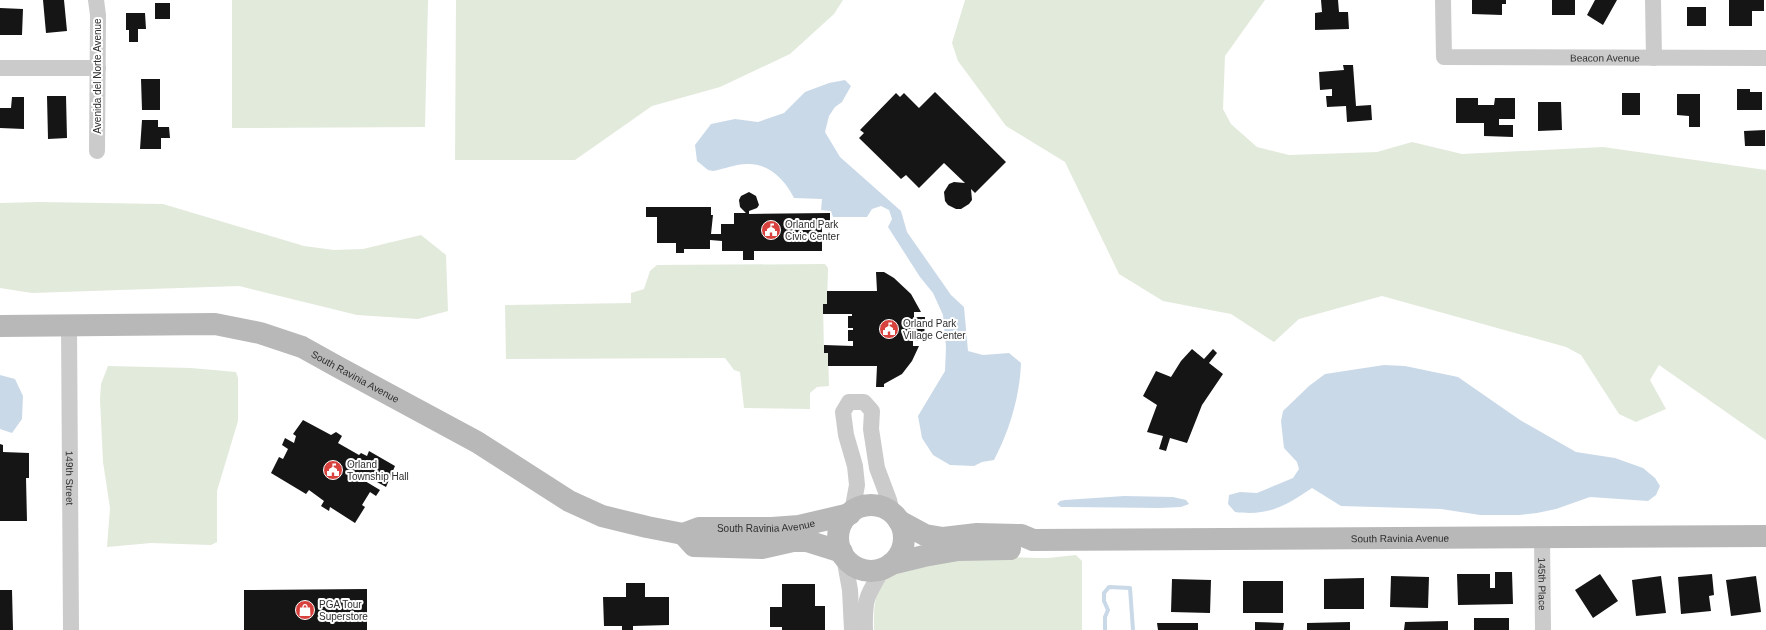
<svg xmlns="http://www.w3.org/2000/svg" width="1766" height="630" viewBox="0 0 1766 630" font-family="Arial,sans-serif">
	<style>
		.green { fill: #e2eadc }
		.water { fill: #cad9e8 }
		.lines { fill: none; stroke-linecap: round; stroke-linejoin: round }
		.stream { stroke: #cad9e8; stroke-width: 4 }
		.building { fill: #151515 }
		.street { stroke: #cbcbcb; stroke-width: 16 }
		.secondary { stroke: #b8b8b8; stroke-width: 22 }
		.labels { text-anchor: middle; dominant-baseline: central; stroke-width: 4; stroke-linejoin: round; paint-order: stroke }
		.street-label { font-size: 10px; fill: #2e2e2e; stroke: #fff }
		.poi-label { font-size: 10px; fill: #2e2e2e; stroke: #fff; text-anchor: start }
	</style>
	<rect width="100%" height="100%" fill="#fff"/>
	<path class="green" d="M232,0H428L425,127L232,128Z
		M456,0H843L834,14L790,54L720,87L652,106L575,160H455Z
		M965,0H1265L1225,56L1223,109L1231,124L1257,147L1289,155L1377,152L1412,142L1462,154L1603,147L1766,170V440L1659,365L1650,380L1666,409L1636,422L1619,414L1581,355L1566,347L1382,296L1299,319L1274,342L1231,314L1163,301L1119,274L1065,162L1006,126L958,61L952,43Z
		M39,202L163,204L304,246L334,250L363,249L421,235L446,255L448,311L418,319L357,315L239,286L32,293L0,288V203Z
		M825,264L828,268L827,304H823L824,352L828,353L829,386L817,387L810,393V409L744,408L740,372L734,370L725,358L506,359L505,305L631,303V293L644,289L650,271L657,265Z
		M108,366L191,368L236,372L238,378V421L217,491V542L211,545L151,543L107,547L110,508L103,462L100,400L101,384Z
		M1076,555L1082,561V630H874C874,616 873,601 880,588C904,545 1006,559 1048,558C1057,557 1067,556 1076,555Z"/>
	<path class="water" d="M845,80L851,86L842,102L835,107L829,116L825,132L840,157L901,211L907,232L951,295L964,307L968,351L983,355L1009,353L1021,363C1020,396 1009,432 994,460L982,462L974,466L950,465L933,455L922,438L918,416L945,371L946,347L943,315L933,293L920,277L888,227L892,219L889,210L881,206L872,209L867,217H833L831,211L821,210L822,199L794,198C785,180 769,163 747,164C736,164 724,169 713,171L708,170L697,161L695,145L711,124L735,119L758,122L784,113L805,92L829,83Z
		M1384,365L1405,366L1458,377L1520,420L1576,452L1615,458L1643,468L1655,478L1660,486L1656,495L1648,501L1590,497L1556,509L1537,513L1519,515H1480L1441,509L1341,506L1312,488C1285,506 1270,516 1235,512L1228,504L1229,495L1240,492L1257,493L1293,478L1299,469L1297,462L1284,448L1281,421L1283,411L1309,386L1325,374Z
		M0,375L15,379L23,396L22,419L12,433L0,429Z
		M1124,496L1173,497L1186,500L1189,504L1181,507L1160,508L1067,507H1061L1057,504L1060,501L1065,500Z"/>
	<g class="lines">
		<path class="stream" d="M1105,630V617L1108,610L1104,601V593L1109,587L1130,588L1133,630"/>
	</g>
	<path class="building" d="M43,0H64L67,31L46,33Z
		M1321,0H1338L1339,12H1348L1349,29L1315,30V13L1322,12Z
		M1472,0H1506V4H1502V15L1472,14Z
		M1552,0H1575V15H1552Z
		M1595,0H1617L1603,25L1587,15Z
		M1729,0H1764V11H1752V26H1729Z
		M155,3H170V19H155Z
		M1687,7H1706V26H1687Z
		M0,8L23,9L22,35H0Z
		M126,13H145L146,29H138V42H129V30H126Z
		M1343,65H1353L1356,106L1371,105L1372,120L1347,122L1346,106L1327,107L1326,96H1332V89L1320,90L1319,72L1344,70Z
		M141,79H160V110H142Z
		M1737,89H1750V92H1762V110H1737Z
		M935,92L1006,162L975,193L971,189L972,200L969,204L961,209H956L948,205L945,201L944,192L949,184L954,182L965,183L944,163L919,188L906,175L901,179L859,138L864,133L860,130L896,93L900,97L904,93L919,108Z
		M1622,93H1640V115H1622Z
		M1677,94H1700V127H1689V116L1677,115Z
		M47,96H66L67,138L48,139Z
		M12,97H24V129L0,128V108H11Z
		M1456,98H1478V105H1494L1495,98H1515V119H1499V125H1513V137L1484,136V123H1456Z
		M1538,102H1561L1562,130L1538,131Z
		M142,120H158V127H169L170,138H161V149H140Z
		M1765,130V146H1745L1744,131Z
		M749,192L756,196L759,205L757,208L749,211V214L830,213V226H822V251H754V260H743V251H722V241L710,240V249H684V253H676V243H657V217H646V207H711V215H713L711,234H721V224H734V213H746L740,207L739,200L741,196Z
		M876,272H884L894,278L911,294L921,312H914V317H925L924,341H913V346H919L912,361L902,374L884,384V387H876L877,366H828V353H824V345L853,346V341H848V330H853V328H848V316H852V314H823V304H827V291H877Z
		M1192,349L1204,359L1213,349L1217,353L1209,363L1223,374L1202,405L1187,443L1170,438L1166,451L1159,449L1163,436L1147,432L1157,405L1143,396L1156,371L1171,377L1181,361Z
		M303,420L331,435L336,432L342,436L338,443L359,455L361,453L367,456L369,451L395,466L386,487L368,477L365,481L380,490L376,496L370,492L362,505L365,507L355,523L330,507L329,511L321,506L324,501L309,490L306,494L271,473L279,457L283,459L288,449L282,445L285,438L294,443L296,436L293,434Z
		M0,444L3,445V452L29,453V478H26L27,521H0Z
		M1495,572H1512L1513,604L1458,605L1457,574H1490V588H1495Z
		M1600,574L1618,601L1593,618L1575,590Z
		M1712,574L1714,595L1709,596L1711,611L1681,614L1678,577Z
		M1391,576L1429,577L1428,608L1390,607Z
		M1661,576L1666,613L1636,616L1632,580Z
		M1756,576L1761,612L1731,616L1726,580Z
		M1364,578V609H1324V579Z
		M1172,579L1211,580L1210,613L1171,612Z
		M1243,581H1283V613H1243Z
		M626,583H645V597H669V625L633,626V630H622V626H604L603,597H626Z
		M782,584H815V606H825V630H782V627H770V607H782Z
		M367,589V630H244V590Z
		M0,590H12L13,630H0Z
		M1474,618H1509V630H1474Z
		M1448,621V630H1404L1405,622Z
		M1255,622L1284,623L1283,630H1255Z
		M1350,622V630H1307V623Z
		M1157,623H1198V630H1158Z"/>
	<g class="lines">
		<g class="street">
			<path d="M96,0L98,15L97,151"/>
			<path id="s1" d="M1443,0L1444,57L1766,58"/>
			<path d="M1653,0L1654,58"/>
			<path d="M0,68H98"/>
			<path id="s2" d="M69,326L71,630"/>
			<path d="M852,512L857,485L855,466L846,435L843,412L849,402H864L872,411L871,429L877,468L889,500L892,512"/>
			<path id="s3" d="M1542,538L1543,630"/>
			<path d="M844,557L850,590L852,630"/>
			<path d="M865,630C864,599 867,595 883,569"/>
		</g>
		<g class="secondary">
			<path id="s4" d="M0,326L215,324L260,333L302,347L338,367L477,442L569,501L602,516L647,527L683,534L699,528H772L799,526L850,514"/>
			<circle cx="871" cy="538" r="33"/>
			<path id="s5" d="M899,521L925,535L943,538L977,534L1021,535L1033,540L1766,536"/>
			<path d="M683,534L694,546L762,548L793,541H807L842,552"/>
			<path d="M891,564L924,556L958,550L1010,549"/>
		</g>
	</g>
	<defs>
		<g id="civic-disc" transform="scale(1)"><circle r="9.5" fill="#d7423e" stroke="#fff"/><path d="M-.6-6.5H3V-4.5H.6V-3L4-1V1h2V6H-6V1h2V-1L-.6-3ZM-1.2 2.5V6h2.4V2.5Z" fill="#fff"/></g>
		<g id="shop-disc" transform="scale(1)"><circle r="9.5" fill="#d7423e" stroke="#fff"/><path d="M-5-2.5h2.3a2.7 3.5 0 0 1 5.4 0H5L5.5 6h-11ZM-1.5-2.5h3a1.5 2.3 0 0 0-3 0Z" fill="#fff"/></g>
	</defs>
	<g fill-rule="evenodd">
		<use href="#civic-disc" x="771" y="230"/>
		<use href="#civic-disc" x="889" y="329"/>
		<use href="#civic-disc" x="333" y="470"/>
		<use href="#shop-disc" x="305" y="610"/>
	</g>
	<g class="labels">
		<g class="street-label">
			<text stroke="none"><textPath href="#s1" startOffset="218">Beacon Avenue</textPath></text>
			<text transform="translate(97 76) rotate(-90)">Avenida del Norte Avenue</text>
			<text stroke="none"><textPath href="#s4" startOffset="366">South Ravinia Avenue</textPath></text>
			<text stroke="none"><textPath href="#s2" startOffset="152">149th Street</textPath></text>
			<text stroke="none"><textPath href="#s4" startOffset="817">South Ravinia Avenue</textPath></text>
			<text stroke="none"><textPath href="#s5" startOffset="506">South Ravinia Avenue</textPath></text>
			<text stroke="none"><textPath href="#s3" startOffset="46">145th Place</textPath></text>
		</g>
		<g class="poi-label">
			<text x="785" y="224">Orland Park<tspan x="785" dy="12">Civic Center</tspan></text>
			<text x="903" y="323">Orland Park<tspan x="903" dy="12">Village Center</tspan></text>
			<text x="347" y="464">Orland<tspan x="347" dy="12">Township Hall</tspan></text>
			<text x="319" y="604">PGA Tour<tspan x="319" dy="12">Superstore</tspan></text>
		</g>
	</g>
</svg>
